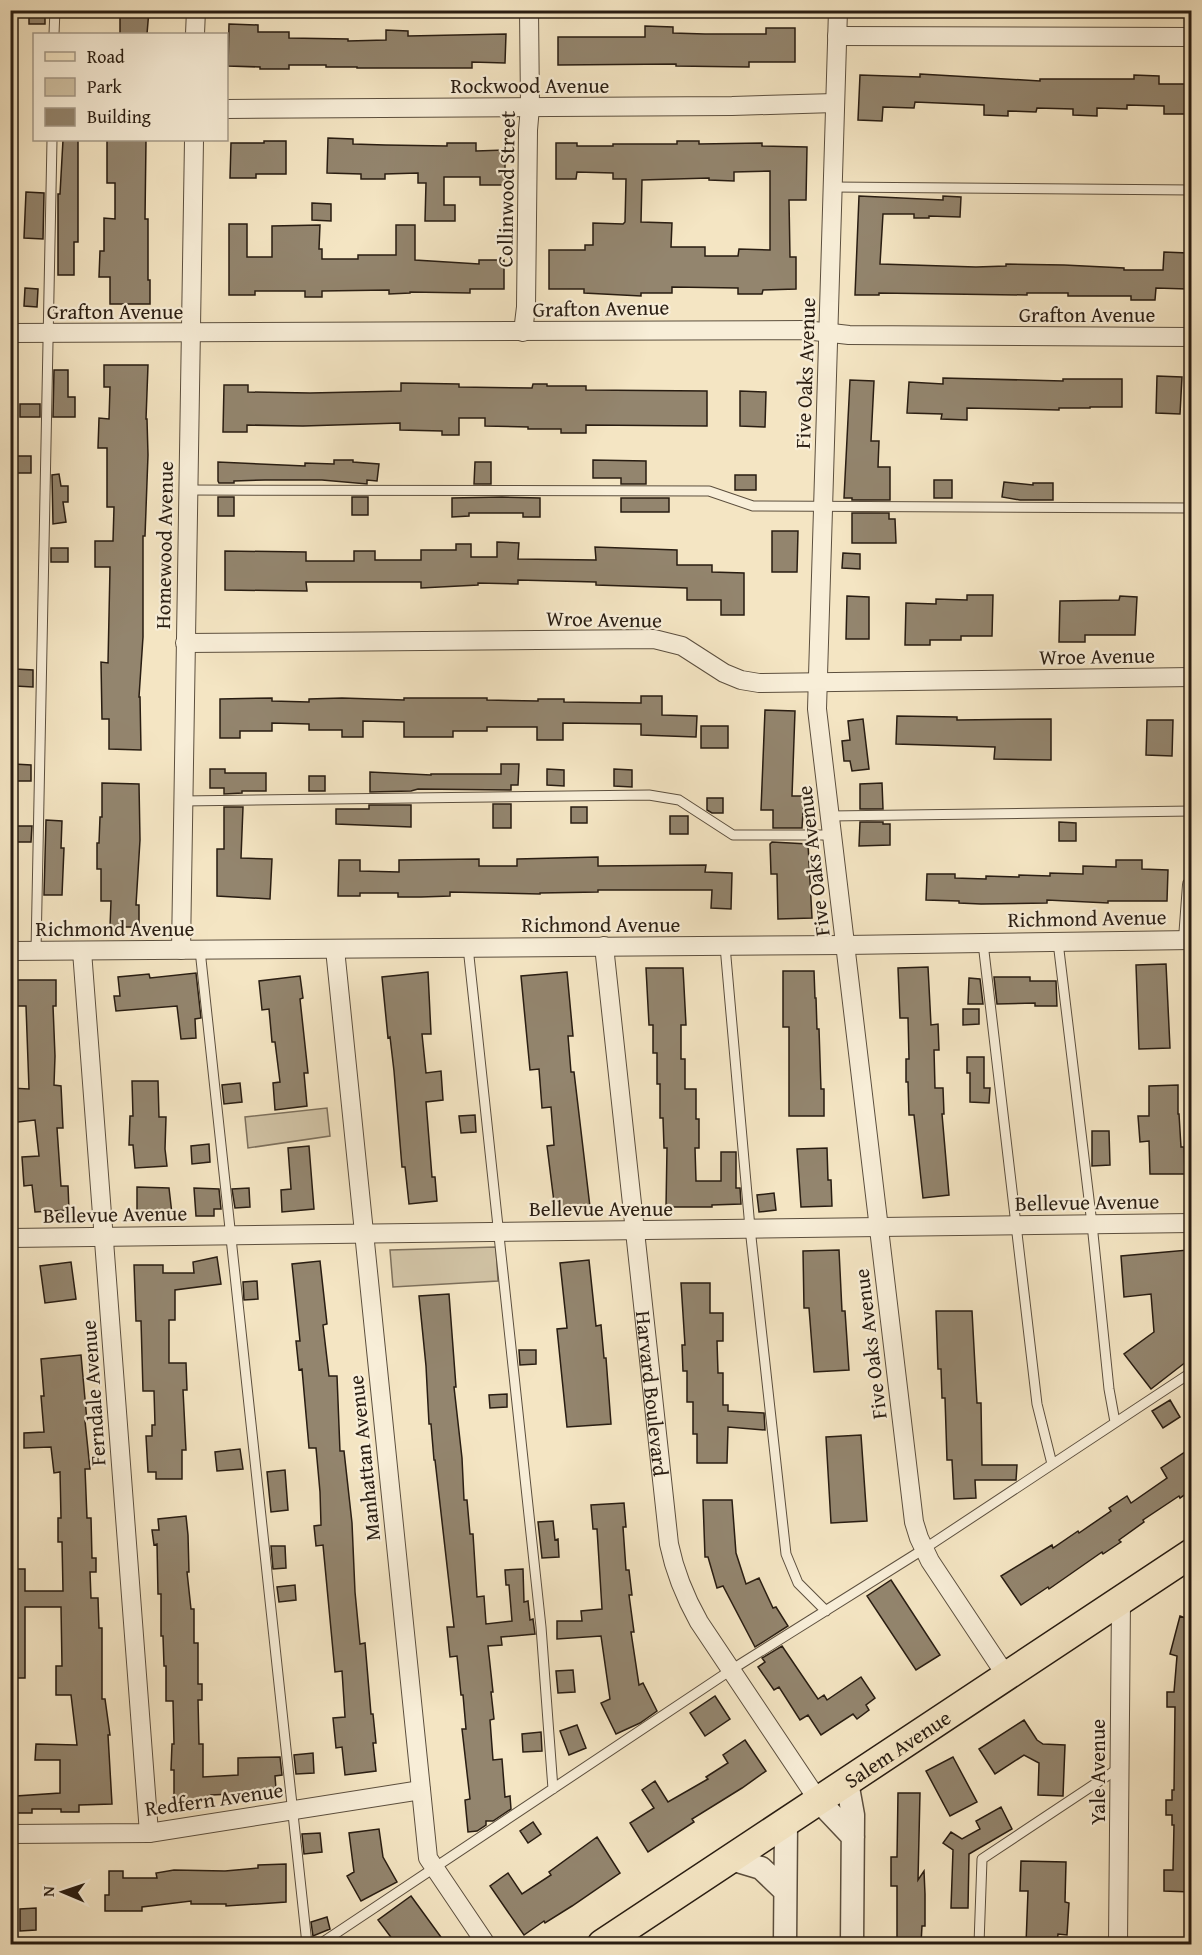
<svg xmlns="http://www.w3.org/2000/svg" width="1202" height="1955" viewBox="0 0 1202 1955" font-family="'Gentium Book Plus',serif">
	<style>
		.green { fill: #d1c3a5; stroke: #7d705c; stroke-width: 1.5 }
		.building { fill: #93856e; stroke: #291d12; stroke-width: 1.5; fill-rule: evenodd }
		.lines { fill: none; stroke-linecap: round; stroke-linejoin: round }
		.service-casing { stroke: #5c4f3e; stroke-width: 11 }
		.minor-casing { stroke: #5c4f3e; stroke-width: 20 }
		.tertiary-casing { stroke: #5c4f3e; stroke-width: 25 }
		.primary-casing { stroke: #291d12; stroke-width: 31 }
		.service { stroke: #f8eed8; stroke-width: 9 }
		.minor { stroke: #f8eed8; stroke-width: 18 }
		.tertiary { stroke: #f8eed8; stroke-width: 22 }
		.primary { stroke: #f4e5c3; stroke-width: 28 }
		.labels { text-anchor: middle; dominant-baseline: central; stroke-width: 4.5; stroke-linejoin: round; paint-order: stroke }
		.street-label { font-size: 21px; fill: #291d12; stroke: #f8eed8 }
	</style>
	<rect width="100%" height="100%" fill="#f4e5c3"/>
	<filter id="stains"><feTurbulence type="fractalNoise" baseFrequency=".00333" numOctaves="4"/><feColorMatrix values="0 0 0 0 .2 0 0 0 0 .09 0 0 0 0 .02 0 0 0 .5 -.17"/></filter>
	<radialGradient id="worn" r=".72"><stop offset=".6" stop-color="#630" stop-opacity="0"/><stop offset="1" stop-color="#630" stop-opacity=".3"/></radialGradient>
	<path class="green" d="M327,1108L330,1136L248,1148L245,1117Z
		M496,1247L498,1281L393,1287L390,1250Z"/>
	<path class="building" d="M29,10H45V24H29Z
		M120,10H149L147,34H120Z
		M229,24L258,25V32H289V38L348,39V41L386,40V30L408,31V36L506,34L505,63L472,62V68H357V67H326V65H289V69H260V67L228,66Z
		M645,26L673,27V33L705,34H766V28H795V62H749V67L676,66V64L558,65V37H645Z
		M920,74L1040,81V79H1134V75L1159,76V84H1189L1188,114H1164V106L1127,105V109L1097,108V116L1073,115V109L1037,108L1036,112L1008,111V116L984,115V105L915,102L914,108L883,107L882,121L858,120L860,75L920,77Z
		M328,138L353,139V144L385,145L447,146V143H476V151L505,150V185H480V177H444V205H455V221H425L426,183H418V173L385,174V179H361V174L327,173Z
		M63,140H78V242H74V275H58V194H60Z
		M107,140H146L145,219H148V280H150V304H110V277H99L100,251H104V218L115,219V183H107Z
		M264,141H286V174H256V178H230L231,143H264Z
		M677,141H699V144L762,143V146L807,147L806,200H789L790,257H796V289L763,290L762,294H738V288L672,287V293H641V296L584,293V289H549V250H585V245H593V223L623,224L625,222L626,179H613V173L577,172L576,179H556V143H577V146H613V144H677ZM770,171V250L739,249L738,256H705V247H671L672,223L641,222L642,180L709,178V180L734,181V172Z
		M26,192L44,193L43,239L24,238Z
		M859,196L943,200V196L961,197L960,217L929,216V218H914V214H883L880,264L976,267L1006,266V264L1064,265L1124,268V270H1163L1164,252L1188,253L1187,289L1156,288L1155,300H1131V296H1068V293H1027V295L879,293V295H855Z
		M312,203L331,204V221L312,220Z
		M229,224H247V257H272V226L320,225L319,249H322V259H358V255H396V225H415V260L479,264V260H504V289H470V293L410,292V293L389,294V290L322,291V297H305V291H255V295H229Z
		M25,288L38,289L37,307L24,306Z
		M104,365H148L146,419H147L148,455L145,536H143V637L139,697H140L141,750L109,749V719H102L101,662L108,663L110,567H95V541H113L114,507H107V448H98L99,418L109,419L110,387H104Z
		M54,370H68V397H75V417H53Z
		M1157,376L1182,377L1180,414L1156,413Z
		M943,378L1063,381V379H1122V407H1090V408H1059V410L967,408V420L941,419L942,414L907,413L909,382L943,384Z
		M850,380L874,381L871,441H879L878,467H890V500H852V498H844Z
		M401,383L459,384V387L532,388L533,384H547V386H586V390L707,391V426L586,425V433H561V429H528V427L485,426V418H459V435H442V431L400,430V423L303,426L247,425V432H223L224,385H248V392L310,393L401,391Z
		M740,391L766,392L765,427L740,426Z
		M20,404H40V417H20Z
		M14,456H31V473H14Z
		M334,460H353V462L379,464L377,481L367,480V484L322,480H265L234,481V483H219L218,481V462L305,466V463L334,464Z
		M593,460L646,461V484H621V478H593Z
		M475,462H491V484H474Z
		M59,474L61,486H68V502H63L66,522L53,524L52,475Z
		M735,475H756V490H735Z
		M934,480H952V498H934Z
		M1004,482L1033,485V483H1053V500H1020L1002,497Z
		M218,497H234V516H218Z
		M352,497H368V515H352Z
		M502,497L540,498V517H523V513H469V516L452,517V498Z
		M621,498H669V512H621Z
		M852,513H889V519H895L896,543H852Z
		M772,531H798L797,572H772Z
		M497,542L519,543L518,559L596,560L595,547L677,550V565H712V572L744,573V615H721V600H687V588L596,585V582L518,580V584L478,583V585L421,588V582H306L307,591L225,590V551L306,552V561H354V551H375V560H421V550H456V544H471V557H497Z
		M51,548H68V562H51Z
		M843,553L860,554V569L842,568Z
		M967,595H993L992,636H961V640H930V645H905L906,603L936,604V599L967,600Z
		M847,596L869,597V639H846Z
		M1120,596L1137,597L1135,635H1085V642H1059L1060,601L1119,600Z
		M15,669L33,670V687L15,686Z
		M641,696H662V715L697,716L696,737L641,735V724L563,723V740H537V727H487V731H453V737H404V722L363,721V737H342V730H309V724L272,723V731H240V738H220V699L272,698V701L309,702V699L342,698L404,700V698H487V700L538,701V699H564V702L641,703Z
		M765,710L795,711L792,796H804L802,828H773V810H761Z
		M897,716L957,717V720L1051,719V760L994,759L995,747L896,744Z
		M863,719L869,769L852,771L850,761H844L842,741L850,740L848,721Z
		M1147,720H1173L1172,756L1146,755Z
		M701,726H728V748H701Z
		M14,764L31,765V781H14Z
		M501,764H519L518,785H511V790L418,789L411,791L370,792V772L431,775V774H501Z
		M210,769H225V773H266V791H242V793L224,794V788H210Z
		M547,769L564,770V786L547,785Z
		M614,769L632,770V787L614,786Z
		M309,776H325V791H309Z
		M102,783L139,784L140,840L136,905H139V927H110L111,901H101V869H97V843H99L100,817H102Z
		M882,783L883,809H860V784Z
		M707,798H723V813H712L707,810Z
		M493,804H511V828H493Z
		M369,805H411V827L336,824V809H369Z
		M224,807H243L241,858L272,859L270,899L217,896V849H224Z
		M571,807H587V823H571Z
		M670,816H688V834H670Z
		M46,820L62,821L61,848H64L62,895H44Z
		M860,822H883V824H890V845L859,846Z
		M1059,822L1076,823V841H1059Z
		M14,826H32L31,842H14Z
		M772,842L808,844L812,918L778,919L777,874H771L770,844Z
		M598,857V866L706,865L705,872L732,873L731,909L711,908L712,890H598V892L540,893V894L450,892V896L421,897H398V893H360V896H338L339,860H360V871L399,872V860L479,859V866H517V859Z
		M1116,860H1142V869L1168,870L1167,901H1108V903L1047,900V903L981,904L959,903V901L926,900L927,874H955V878L986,879V876L1019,877V875L1050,876V873L1083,874V866L1116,867Z
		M1166,964L1170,1048L1139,1049L1136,965Z
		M928,967L931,1025L938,1024L939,1050H934L935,1088H943L944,1114H942L949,1195L923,1198L914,1115H909L908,1082H906V1059H909L908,1018H900L898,968Z
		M646,968H683L686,1025H681V1059H685V1089H696V1119H699V1148H695L696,1181H721V1152H736V1188H740L741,1204L712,1205V1207H666L667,1148H664L663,1118H660V1084H657V1053H653V1025H649Z
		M783,971H814L815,998H816L817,1029H819L821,1089H824V1116H789V1027H783Z
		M428,972L431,1034H422L426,1073L441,1071L443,1100L426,1102L432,1177H435L437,1201L409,1204L405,1167H402L394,1071L390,1037L388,1038L382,977Z
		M567,972L573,1036H568L571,1072H574L590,1207L555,1210L547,1146L554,1145L551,1107L542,1108L539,1069L530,1070L521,976Z
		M196,973L201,1018L195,1019L196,1038L181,1039L177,1006L116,1011L114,996H120L118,977L149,974L150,978Z
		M300,976L303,998L300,999L308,1073H304L307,1106L275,1110L273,1083L280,1082L275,1042H272L269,1009L262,1010L259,981Z
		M994,977H1030V981H1056L1057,1006H1035V1003L997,1004Z
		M969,978L980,979L983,1004H968Z
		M16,980H56V1006H53L55,1056L54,1085L61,1086L63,1128H57L61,1186H68L69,1210L35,1212L32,1185L24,1186L22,1157L39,1156L35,1120L10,1123V1088L29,1089L26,1006H16Z
		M963,1009H979V1024L963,1025Z
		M967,1057H984V1088H990L989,1103L970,1102V1073H967Z
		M132,1081H158L159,1117H166L165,1149L167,1166L135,1168L133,1145H129L130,1116H133Z
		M240,1083L242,1102L224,1104L222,1085Z
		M1178,1085V1114H1179L1181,1147H1184L1185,1174H1150L1149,1141L1140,1142L1138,1116H1149V1086Z
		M475,1115L476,1132L461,1133L459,1116Z
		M1092,1131H1109L1110,1165L1092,1166Z
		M209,1144L210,1162L192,1164L191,1146Z
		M309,1146L314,1209L282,1212L281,1190L291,1189L288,1148Z
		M827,1148L828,1180H831L832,1206L801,1207L797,1149Z
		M137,1187L169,1188L172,1214L137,1213Z
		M194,1188L219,1189L221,1209H214V1216H196Z
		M249,1188L250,1207L235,1208L232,1189Z
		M774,1193L776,1210L759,1212L757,1195Z
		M839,1250L842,1311H845L849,1370L814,1372L809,1308H804L803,1251Z
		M1188,1250L1191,1296V1358L1151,1389L1124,1354L1154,1332L1151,1294L1124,1297L1121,1256Z
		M217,1257L221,1284L175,1290V1320H169V1363H186L187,1390H183L186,1450H182V1479H156V1472H148L146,1436H152V1425H155L154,1391H143L141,1321H136L134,1265H163V1273H194L193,1262Z
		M589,1260L596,1326L601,1325L604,1358H606L611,1424L567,1427L557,1329L567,1328L560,1263Z
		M320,1261L327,1324L323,1325L329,1376H337L340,1451H344L352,1523L355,1592L360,1644L365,1643L371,1714H373L376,1743H373L376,1771L345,1775L342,1747L336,1748L333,1718L345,1717L342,1671L335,1672L323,1545L316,1546L314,1526L321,1525L320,1492L316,1448H309L302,1369L299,1370L296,1341H300L292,1264Z
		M71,1262L76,1299L45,1303L40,1266Z
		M257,1281L258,1299L244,1300L243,1282Z
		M681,1283H710V1313H723V1341H717L718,1373H723V1405H728V1411L764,1413L765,1430L728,1427L727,1463H697V1434H693V1402H687V1371H683L682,1345H685Z
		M449,1294L456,1387H454L462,1458L464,1500H467L470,1534H473L477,1597L484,1596L486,1624L512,1621L509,1585H506L505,1570L523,1569L524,1602L528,1601L530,1620L533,1619L535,1634L501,1637L502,1645L488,1646L493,1692H491L494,1719L490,1720L493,1760L502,1759L505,1797L510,1796L511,1809L493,1821H486V1825L477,1831L468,1832L465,1800L470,1799L462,1729H466L463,1695H461L457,1656L450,1657L447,1627H454L435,1460H434L431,1424H429L426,1366L419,1296Z
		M936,1311H972L977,1403H981L982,1465H1017L1016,1480H975L976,1498L954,1499L952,1460H947L945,1398H942L941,1369H938Z
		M519,1350H536V1364L520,1365Z
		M81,1355L87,1421H85L90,1469H85L87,1518H91L92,1558H96V1572H90L91,1598H98L99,1628H102V1699H105L110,1735H108L112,1804L79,1805V1812H61V1809H32V1813H16V1796L60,1793V1760H35L36,1744L77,1745L71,1695H56V1666H62L61,1607H25V1678H10V1569H25V1591H63L62,1542H58V1518H61L60,1472L54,1473L51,1447L24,1448V1433L44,1432L41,1396H44L41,1359Z
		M507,1394V1407L490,1408L489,1395Z
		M1170,1400L1180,1417L1163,1428L1152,1411Z
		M861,1435L867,1521L831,1523L826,1437Z
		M1191,1448V1490L1180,1498L1179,1496L1143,1520L1144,1522L1119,1540L1121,1542L1103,1554L1102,1552L1049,1589L1048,1587L1021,1605L1001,1576L1052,1545L1053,1548L1078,1531L1079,1533L1111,1511L1109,1508L1127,1496L1131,1503L1167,1478L1161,1468Z
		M240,1449L243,1469L217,1471L215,1452Z
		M285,1470L288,1510L271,1512L267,1472Z
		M703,1500H732L736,1553L746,1584L759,1578L773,1608L776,1607L788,1626L755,1647L723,1586L717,1588L708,1557H705Z
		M624,1503L626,1527H623L626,1570H629L632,1595H629L634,1632H631L639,1685L643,1683L657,1711L640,1723L616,1734L601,1703L610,1699L601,1636L557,1639V1621H582L581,1611L602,1609L597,1529H593L591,1505Z
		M186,1516L188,1535L189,1572H187L191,1609H194V1643H198V1684H202V1700H198L199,1744H203V1777L238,1775V1758L280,1757L282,1775L275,1776L276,1789L255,1790V1793L211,1795V1801H174V1770H171L172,1744H174L173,1701H166V1666H164L163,1636H161V1594H158L157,1544L154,1545L152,1530H159L158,1519Z
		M553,1521L555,1540L558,1539L559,1557L542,1558L538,1522Z
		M271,1546H285L286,1568L273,1569Z
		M891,1580L940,1655L916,1670L867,1596Z
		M295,1585L296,1600L279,1602L277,1587Z
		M1180,1616L1191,1620V1892L1164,1891V1870H1173L1174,1825H1172V1815H1166V1800H1172V1790H1174L1175,1707H1167V1692H1174L1177,1656L1170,1654Z
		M782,1646L818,1699L824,1695L827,1700L861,1677L875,1698L866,1705L869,1710L857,1719L853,1714L821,1735L808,1715L800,1720L779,1687L774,1690L758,1667L765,1662L762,1658Z
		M573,1670L575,1692L558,1693L556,1671Z
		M715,1696L730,1719L705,1736L690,1713Z
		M1024,1720L1037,1740L1043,1744L1065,1745L1063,1796L1038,1795L1039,1763L1024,1755L995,1774L979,1749Z
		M577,1725L586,1748L569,1755L560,1731Z
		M541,1732L542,1751L523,1752L522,1734Z
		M745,1740L766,1771L742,1788L692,1819L694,1822L648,1852L630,1823L654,1808L642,1790L655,1781L668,1802L708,1779L706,1777L728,1763L723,1755Z
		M313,1753L314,1773L296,1774L294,1755Z
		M953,1757L977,1802L950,1816L926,1771Z
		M898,1793H920L918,1880L924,1871L925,1894V1926H922L921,1944H897V1886H891V1857H897Z
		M1001,1807L1012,1829L969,1854L968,1908H951L953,1850L943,1843L951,1832L962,1839L980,1829L976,1821Z
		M533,1822L541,1834L528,1843L520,1831Z
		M379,1829L383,1857L397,1882L361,1901L347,1876L354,1872L349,1833Z
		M320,1833L322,1852L304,1854L302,1834Z
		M597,1837L620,1873L572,1906L545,1923L544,1921L524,1935L490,1886L508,1873L522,1894L551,1875L549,1872Z
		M1021,1861L1066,1862L1065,1902L1069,1903L1067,1935L1058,1934L1057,1944H1026L1028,1891H1020Z
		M286,1864V1902L226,1906V1904H191V1901L142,1907V1911H105V1895H109V1871H123V1878H157L156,1873L174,1870L225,1871L258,1868V1865Z
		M411,1896L446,1944H396L378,1920Z
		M36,1908V1930L20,1931V1909Z
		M327,1917L330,1929L313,1936L311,1922Z"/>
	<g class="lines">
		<g class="service-casing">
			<path id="service" d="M54,34L55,10
				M832,187L1192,190
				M188,490L709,491L753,506L1192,508
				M183,801L649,795L679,800L733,835H832
				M830,816L1192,811
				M1058,942L1092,1224L1109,1389L1115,1422
				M983,943L1037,1404L1052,1464
				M725,946L750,1228L786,1554L798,1583L826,1611
				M468,947L541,1627L553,1789
				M200,950L307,1944
				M36,951L52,140
				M320,1944L731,1670L924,1549L1192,1372
				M979,1944L982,1859L1119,1768"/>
		</g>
		<g class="minor-casing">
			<g id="minor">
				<path d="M838,10L817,709L914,1522L919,1538L930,1561L1007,1677"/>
				<path d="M195,34L196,10"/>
				<path d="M837,36L1192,37"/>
				<path d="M226,109L732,106L835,103"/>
				<path d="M523,332L526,307L528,130L530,107L529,10"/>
				<path d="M10,333L805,330L849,335L1192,337"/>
				<path d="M185,643L654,639L682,646L724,673L741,680L759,683L1192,677"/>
				<path d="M1188,939L1192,885"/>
				<path id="s1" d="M604,946L669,1544C675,1573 685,1597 699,1622L818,1800"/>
				<path d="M335,949L428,1858L486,1944"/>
				<path d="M181,950L194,140"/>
				<path d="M10,951L845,945L1192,940"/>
				<path d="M82,951L149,1833"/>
				<path d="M10,1238L1192,1223"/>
				<path d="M10,1834L149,1833L421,1790"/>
				<path d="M1118,1944L1121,1600"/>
			</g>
		</g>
		<g class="tertiary-casing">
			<path id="tertiary" d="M847,1782L853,1815L852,1944
				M818,1800L853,1837
				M731,1859L761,1868L785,1891
				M785,1944L786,1822"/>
		</g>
		<g class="primary-casing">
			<g id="primary">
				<path id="s2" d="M602,1944L1192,1553"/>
			</g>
		</g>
		<use href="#service" class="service"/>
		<use href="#minor" class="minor"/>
		<use href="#tertiary" class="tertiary"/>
		<use href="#primary" class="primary"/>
	</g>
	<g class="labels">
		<g class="street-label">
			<text x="530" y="85">Rockwood Avenue</text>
			<text transform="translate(506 189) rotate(-89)">Collinwood Street</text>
			<text transform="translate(601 308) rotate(-1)">Grafton Avenue</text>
			<text x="115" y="311">Grafton Avenue</text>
			<text x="1087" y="314">Grafton Avenue</text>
			<text transform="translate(805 373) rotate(-88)">Five Oaks Avenue</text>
			<text transform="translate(164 545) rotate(-89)">Homewood Avenue</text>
			<text transform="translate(604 619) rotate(1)">Wroe Avenue</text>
			<text transform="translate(1097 656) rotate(-1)">Wroe Avenue</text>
			<text transform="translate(813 861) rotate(-97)">Five Oaks Avenue</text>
			<text transform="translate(1087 918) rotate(-1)">Richmond Avenue</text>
			<text x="601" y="924">Richmond Avenue</text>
			<text x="115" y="928">Richmond Avenue</text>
			<text transform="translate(1087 1202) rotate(-1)">Bellevue Avenue</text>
			<text x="601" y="1208">Bellevue Avenue</text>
			<text transform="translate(115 1214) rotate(-1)">Bellevue Avenue</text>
			<text transform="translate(870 1344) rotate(-97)">Five Oaks Avenue</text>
			<text transform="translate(93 1393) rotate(-94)">Ferndale Avenue</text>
			<text stroke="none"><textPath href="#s1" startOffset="450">Harvard Boulevard</textPath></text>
			<text transform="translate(364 1458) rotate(-96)">Manhattan Avenue</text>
			<text stroke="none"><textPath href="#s2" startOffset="354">Salem Avenue</textPath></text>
			<text transform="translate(1097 1772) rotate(-90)">Yale Avenue</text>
			<text transform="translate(214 1799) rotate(-8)">Redfern Avenue</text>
		</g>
	</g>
	<rect width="1202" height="1955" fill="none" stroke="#f4e5c3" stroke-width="36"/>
	<rect x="12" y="12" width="1178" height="1931" fill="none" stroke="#291d12" stroke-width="3"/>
	<rect x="18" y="18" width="1166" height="1919" fill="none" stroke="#291d12" stroke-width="1.5"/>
	<rect x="33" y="33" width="195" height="108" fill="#f8eed8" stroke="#a59a89" stroke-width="1.5"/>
	<rect x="45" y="52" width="30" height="9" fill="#f4e5c3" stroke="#a59a89" stroke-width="1.5"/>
	<text x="87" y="63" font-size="18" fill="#291d12">Road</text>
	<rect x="45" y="78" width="30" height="18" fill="#d1c3a5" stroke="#a59a89" stroke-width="1.5"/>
	<text x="87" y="93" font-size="18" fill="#291d12">Park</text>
	<rect x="45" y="108" width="30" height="18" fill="#93856e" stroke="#a59a89" stroke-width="1.5"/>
	<text x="87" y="123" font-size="18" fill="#291d12">Building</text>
	<g transform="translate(63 1892) rotate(272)" stroke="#f8eed8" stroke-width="4.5" paint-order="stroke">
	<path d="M0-4.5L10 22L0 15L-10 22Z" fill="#291d12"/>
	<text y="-9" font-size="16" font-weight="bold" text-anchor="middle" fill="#291d12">N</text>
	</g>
	<rect width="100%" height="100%" filter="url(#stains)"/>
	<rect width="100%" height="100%" fill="url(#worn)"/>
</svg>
